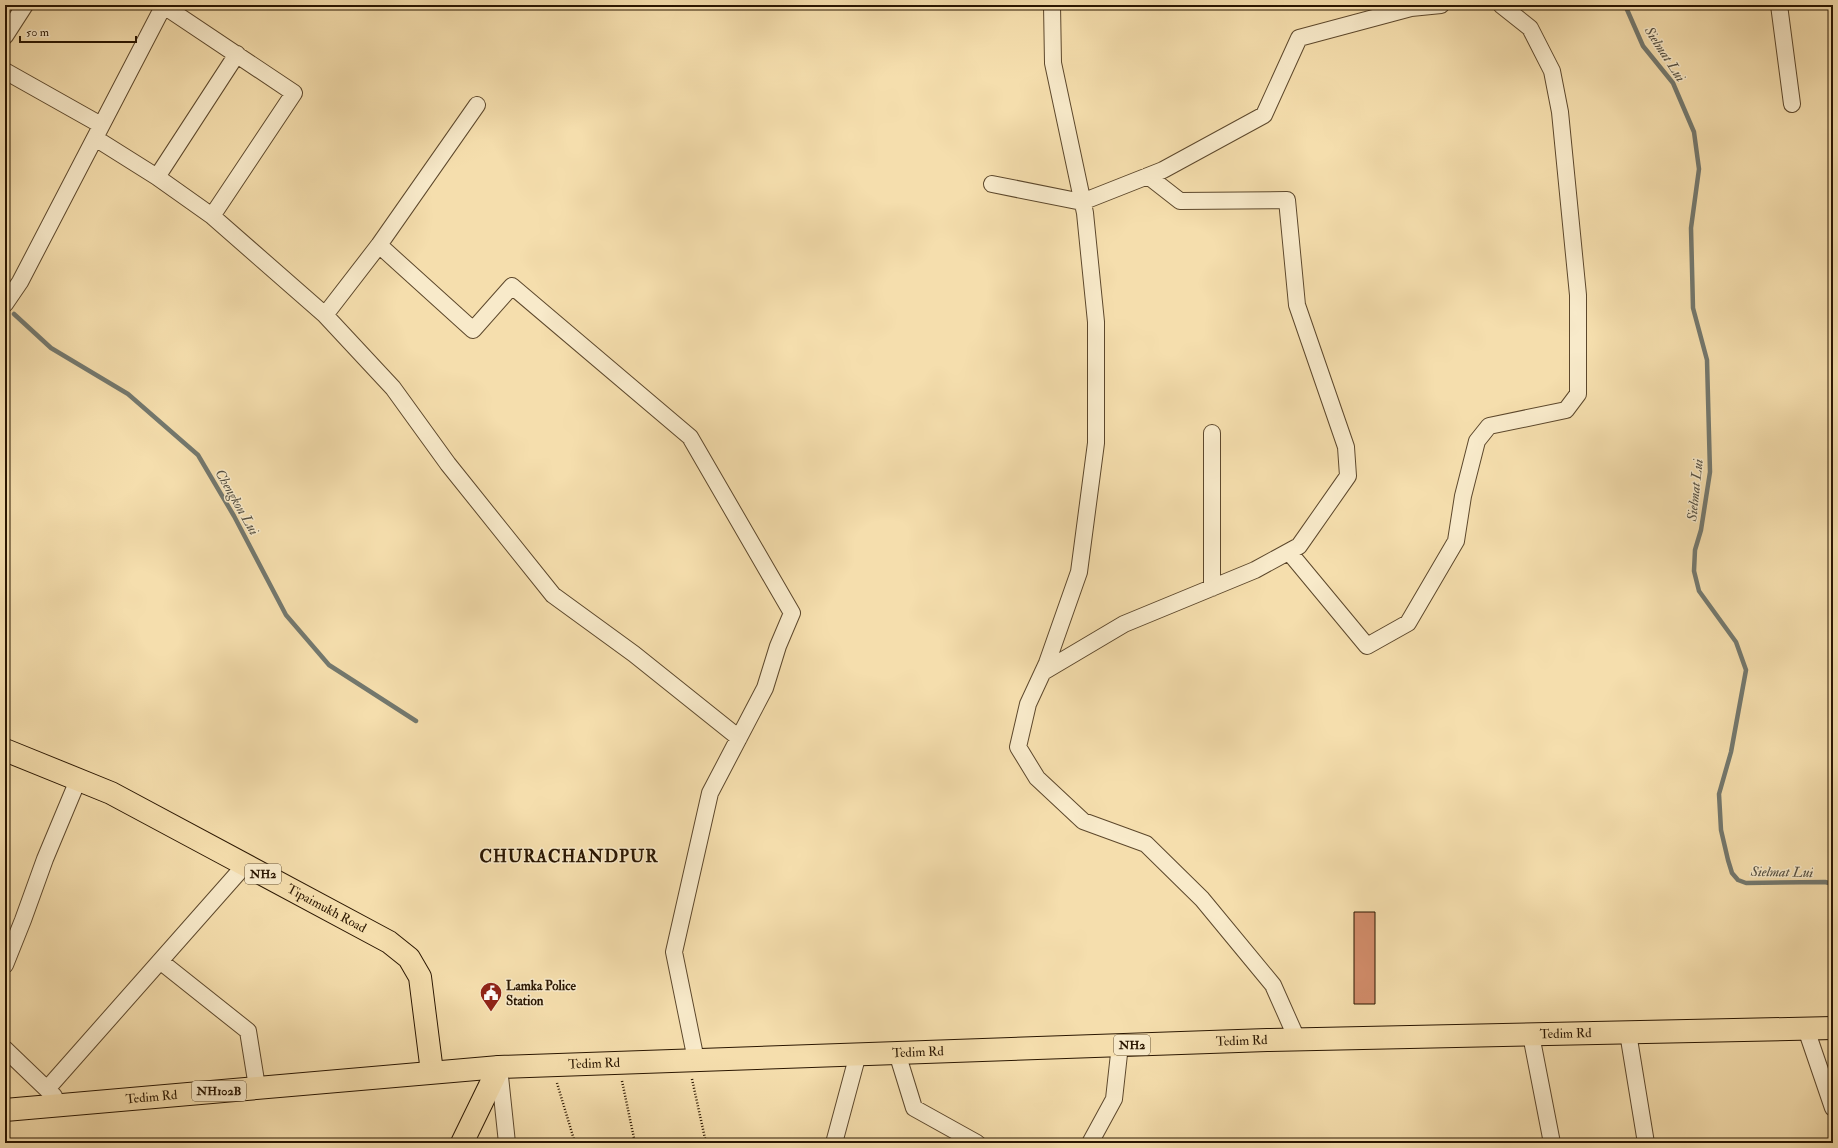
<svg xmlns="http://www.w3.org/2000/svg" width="1838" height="1148" viewBox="0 0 1838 1148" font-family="'IM FELL Double Pica',serif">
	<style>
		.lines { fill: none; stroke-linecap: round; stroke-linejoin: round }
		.stream { stroke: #73786e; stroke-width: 4.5 }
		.building { fill: #d08b69; stroke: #2a1601 }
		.street-casing { stroke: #5d482c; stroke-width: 18 }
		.primary-casing { stroke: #2a1601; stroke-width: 24 }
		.highway-casing { stroke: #2a1601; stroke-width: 24 }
		.path { stroke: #2a1601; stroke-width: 2.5; stroke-dasharray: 1 2; stroke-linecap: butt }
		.street { stroke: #f8eaca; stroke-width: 16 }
		.primary { stroke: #f5dead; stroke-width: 22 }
		.highway { stroke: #f5dead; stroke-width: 22 }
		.labels { text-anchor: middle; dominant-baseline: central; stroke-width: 3; stroke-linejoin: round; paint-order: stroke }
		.shield { fill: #f8eaca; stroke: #68563d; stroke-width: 1 }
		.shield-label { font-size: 12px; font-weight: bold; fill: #2a1601 }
		.street-label { font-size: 13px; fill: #2a1601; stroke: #f8eaca }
		.poi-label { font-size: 13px; font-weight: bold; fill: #2a1601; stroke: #f8eaca; text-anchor: start }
		.water-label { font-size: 14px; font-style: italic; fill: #544f41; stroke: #f8eaca }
		.district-label { font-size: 17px; font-weight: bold; letter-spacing: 1px; fill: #2a1601; stroke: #f8eaca }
	</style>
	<rect width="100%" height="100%" fill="#f5dead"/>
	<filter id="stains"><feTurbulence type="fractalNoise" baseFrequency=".005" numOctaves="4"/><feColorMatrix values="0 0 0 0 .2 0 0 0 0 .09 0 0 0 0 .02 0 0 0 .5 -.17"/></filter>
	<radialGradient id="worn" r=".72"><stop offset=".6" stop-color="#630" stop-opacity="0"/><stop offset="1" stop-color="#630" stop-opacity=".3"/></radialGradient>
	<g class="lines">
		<path class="stream" d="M1625,5L1643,46L1673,83L1694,132L1699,169L1691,228L1693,308L1707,360L1710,472L1701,530L1695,550L1694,571L1699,591L1736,642L1746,670L1731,752L1719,794L1721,830L1728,860L1732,873L1738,880L1746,883L1825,882L1833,884
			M14,314L51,348L128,394L198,455L234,516L286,615L329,665L416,721"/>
	</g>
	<path class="building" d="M1354,912H1375V1004H1354Z"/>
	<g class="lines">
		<g class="street-casing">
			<path id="street" d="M1052,5L1053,63L1085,213L1096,322V443L1079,572L1047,663L1028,704L1018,747L1037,778L1083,821L1146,844L1202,899L1273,985L1297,1039
				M1779,5L1792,104
				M164,6L294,93L212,216
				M5,36L25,5
				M5,71L101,125
				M95,138L157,177L212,216L325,315L393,388L448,464L553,595L634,654L739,738
				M157,177L237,54
				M992,184L1082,202L1163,170L1264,115L1299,38L1411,8L1441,5
				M379,245L473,330L512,286L690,437L792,613L778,646L765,688L710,793L674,952L696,1060
				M5,304L20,282L164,5
				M325,315L379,245L477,105
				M1212,433V588
				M1289,552L1367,646L1408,623L1456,541L1463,496L1477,441L1489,426L1566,410L1578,394V295L1560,112L1552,71L1530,28L1501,5
				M1043,672L1124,624L1255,570L1299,546L1348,476L1346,447L1297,305L1287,200L1180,201L1148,176
				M160,961L248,1031L257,1087
				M5,965L23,920L45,859L78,780
				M1806,1029L1833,1108
				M1628,1033L1646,1143
				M1531,1035L1552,1143
				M5,1049L54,1096
				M897,1053L914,1108L977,1143
				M499,1067L507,1143
				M47,1089L245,865
				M834,1143L858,1054
				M1090,1143L1114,1099L1120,1045"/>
		</g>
		<g class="primary-casing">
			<path id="primary" d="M462,1143L499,1067"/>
		</g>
		<g class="highway-casing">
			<g id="highway">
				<path id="s1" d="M5,750L111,793L389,942L409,958L420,977L432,1072"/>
				<path id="s2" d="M5,1110L499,1067L1267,1040L1833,1028"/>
			</g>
		</g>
		<path class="path" d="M692,1079L706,1143
			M622,1081L635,1143
			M557,1083L575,1143"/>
		<use href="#street" class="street"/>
		<use href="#primary" class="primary"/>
		<use href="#highway" class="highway"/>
	</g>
	<defs>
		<g id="civic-pin" transform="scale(1.15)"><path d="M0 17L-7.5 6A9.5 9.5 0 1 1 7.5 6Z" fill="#8f2418" stroke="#f8eaca"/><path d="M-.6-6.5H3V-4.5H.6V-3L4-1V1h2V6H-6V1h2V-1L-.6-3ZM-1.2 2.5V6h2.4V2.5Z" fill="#fff"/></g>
	</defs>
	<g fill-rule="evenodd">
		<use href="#civic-pin" x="491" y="993"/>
	</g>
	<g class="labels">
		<g class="shield">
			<rect x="245" y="864" width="36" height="20" rx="3"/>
			<rect x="1114" y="1035" width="36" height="20" rx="3"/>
			<rect x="192" y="1081" width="54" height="20" rx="3"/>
		</g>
		<g class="shield-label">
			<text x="263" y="874">NH2</text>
			<text x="1132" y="1045">NH2</text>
			<text x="219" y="1091">NH102B</text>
		</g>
		<g class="street-label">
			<text stroke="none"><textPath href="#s1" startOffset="359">Tipaimukh Road</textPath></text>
			<text stroke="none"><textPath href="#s2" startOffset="1563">Tedim Rd</textPath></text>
			<text stroke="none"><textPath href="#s2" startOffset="1239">Tedim Rd</textPath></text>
			<text stroke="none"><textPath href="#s2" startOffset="915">Tedim Rd</textPath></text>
			<text stroke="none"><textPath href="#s2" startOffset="591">Tedim Rd</textPath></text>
			<text stroke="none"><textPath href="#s2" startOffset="147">Tedim Rd</textPath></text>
		</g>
		<g class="poi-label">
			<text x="506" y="986">Lamka Police<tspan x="506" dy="15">Station</tspan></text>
		</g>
		<g class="water-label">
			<text transform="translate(1665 54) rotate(57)">Sielmat Lui</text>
			<text transform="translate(1695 490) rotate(-84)">Sielmat Lui</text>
			<text transform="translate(237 502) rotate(60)">Chengkon Lui</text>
			<text transform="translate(1782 872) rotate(1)">Sielmat Lui</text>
		</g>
		<g class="district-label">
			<text x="569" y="856">CHURACHANDPUR</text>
		</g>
	</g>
	<rect width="1838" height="1148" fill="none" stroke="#f5dead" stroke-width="20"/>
	<rect x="6" y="6" width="1826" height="1136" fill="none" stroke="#2a1601" stroke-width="2"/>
	<rect x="10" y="10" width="1818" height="1128" fill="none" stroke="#2a1601"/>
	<path d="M20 36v6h116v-6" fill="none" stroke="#2a1601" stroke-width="2"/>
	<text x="26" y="36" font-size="12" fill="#2a1601" stroke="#f8eaca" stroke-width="3" paint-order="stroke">50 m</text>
	<rect width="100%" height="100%" filter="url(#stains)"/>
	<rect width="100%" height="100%" fill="url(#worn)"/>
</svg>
